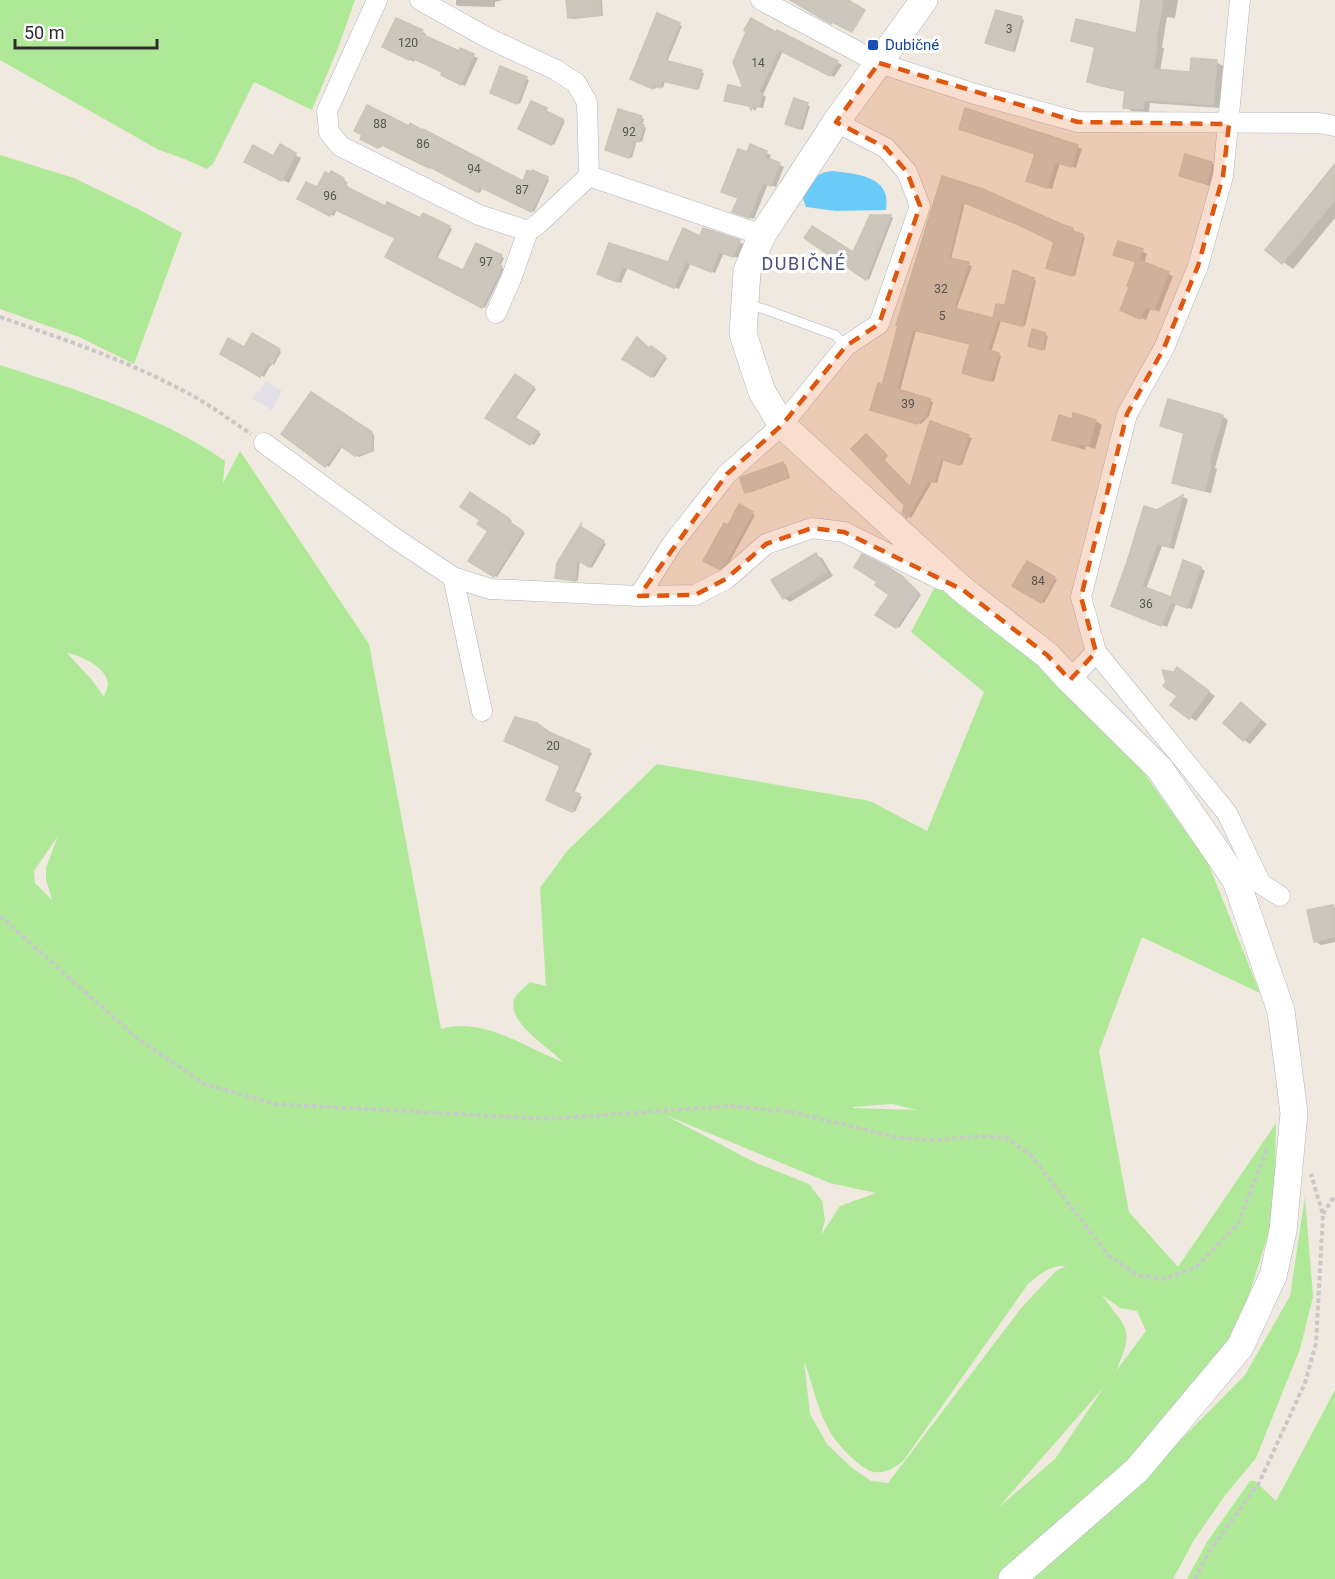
<svg xmlns="http://www.w3.org/2000/svg" width="1335" height="1579" viewBox="0 0 1335 1579" font-family="Roboto,sans-serif">
	<style>
		.industrial { fill: #e2dfe7 }
		.green { fill: #afe998; fill-rule: evenodd }
		.water { fill: #6bcbf8 }
		.shadow { fill: #0003 }
		.building { fill: #cbc7bd; stroke: #cbc5b8; stroke-width: 1.5 }
		.lines { fill: none; stroke-linecap: round; stroke-linejoin: round }
		.lane-casing { stroke: #b2b4c1; stroke-width: 10 }
		.street-casing { stroke: #b2b4c1; stroke-width: 21 }
		.secondary-casing { stroke: #b2b4c1; stroke-width: 28 }
		.path { stroke: #c8c8c8; stroke-width: 4; stroke-dasharray: 4.5 3; stroke-linecap: butt }
		.lane { stroke: #fff; stroke-width: 9 }
		.street { stroke: #fff; stroke-width: 20 }
		.secondary { stroke: #fff; stroke-width: 27 }
		.marked { fill: #df570e; fill-opacity: 0.2; stroke: #df570e; stroke-width: 4.5; stroke-dasharray: 12 8; stroke-linejoin: round }
		.transit-dot { fill: #1a4fb4; stroke: #fff; stroke-width: 2 }
		.labels { text-anchor: middle; dominant-baseline: central; stroke-width: 6; stroke-linejoin: round; paint-order: stroke }
		.number-label { font-size: 12px; fill: #545451 }
		.transit-label { font-size: 15px; fill: #164399; stroke: #fff; text-anchor: start }
		.quarter-label { font-size: 18px; letter-spacing: 1.5px; fill: #495082; stroke: #fff }
	</style>
	<rect width="100%" height="100%" fill="#efe9df"/>
	<path class="industrial" d="M266,381L282,391L272,410L253,399L257,391L260,392Z"/>
	<path class="green" d="M0,0H355L338,48L312,110L254,82L213,164L207,169L182,158L159,150L0,60Z
		M0,155L74,178L138,209L182,233L134,364L79,337L0,309Z
		M0,365C74,389 162,416 225,461L223,483L240,451L369,644L441,1029C481,1016 527,1048 563,1062C550,1048 507,1023 514,1000C516,994 525,987 530,982L546,986L540,888L567,851L657,764L870,801L927,831L984,692L911,632L937,583L1030,656L1137,763L1208,863L1260,993L1142,937L1099,1051L1129,1212L1178,1267L1276,1123L1274,1216L1238,1330L1118,1474L1001,1579H0ZM67,653C80,655 106,667 108,683C108,688 105,693 104,697L92,680ZM58,836L46,868V879L52,900L35,883L34,871ZM892,1104L917,1110L853,1108V1107ZM665,1115L830,1183L876,1193L840,1206L821,1235L825,1220L822,1201L809,1184L754,1162ZM1066,1266L1056,1271L1022,1307L888,1483L871,1481L851,1467L827,1444L810,1414L804,1361C813,1384 817,1410 830,1432C836,1443 861,1470 874,1472C886,1474 896,1467 904,1460L1028,1284C1040,1274 1050,1265 1066,1266ZM1102,1295L1120,1308L1137,1311L1146,1331L1116,1371C1135,1327 1127,1330 1102,1295ZM1104,1387L1055,1459L999,1507Z
		M1305,1197L1313,1297L1300,1349L1256,1458L1226,1494L1194,1540L1173,1579H1028L1133,1488L1245,1375L1290,1296Z
		M1335,1390V1579H1187L1207,1542L1250,1481H1255L1276,1501Z"/>
	<path class="water" d="M832,171C858,174 892,176 886,210L836,211L806,207L802,196C811,181 814,173 832,171Z"/>
	<path class="shadow" d="M456,0H503L495,2V7L459,6L456,5Z
		M568,0H602L603,16L572,19L570,17Z
		M1142,0H1178L1175,18L1167,17L1162,47L1164,49L1160,71L1191,73L1216,62L1223,66L1220,108L1150,103L1149,112L1132,111L1125,107L1126,92L1095,85L1088,81L1096,48L1080,44L1073,40L1137,35Z
		M1021,19L1024,20L1015,52L989,44Z
		M679,24L682,26L667,62L704,73L699,89L665,81L663,88L657,86L656,89L632,78Z
		M422,32L426,34L425,37L478,58L465,86L447,77L444,72L415,59L414,62L388,49Z
		M778,32L842,65L834,77L783,51L763,95L766,97L763,108L757,107L755,111L751,107L726,101L745,90Z
		M501,68L529,80L520,104L494,93Z
		M795,100L810,106L803,130L789,125Z
		M532,103L565,121L554,145L520,128Z
		M619,111L644,119L642,125L646,128L642,142L637,140L632,158L609,150Z
		M960,129L1077,147L1082,149L1076,168L1060,163L1052,189L1032,183L1036,154Z
		M362,138L524,183L533,172L549,180L534,212L483,187L480,193L433,167L432,168L383,144L381,148Z
		M280,147L301,158L289,183L252,165L274,158Z
		M766,153L771,155L769,160L784,167L776,187L768,184L754,219L739,214L748,154Z
		M1212,163L1218,167L1213,187L1181,176Z
		M1335,168V218L1293,269L1267,250Z
		M332,173L346,181L345,184L348,186L347,189L386,208L421,220L424,215L452,229L437,259L464,272L477,245L504,258L500,267L504,269L485,308L387,257L396,237L337,209L334,216L299,199L317,189Z
		M943,178L1072,229L1075,231L1074,233L1085,237L1075,276L1051,269L1056,241L1024,226L965,202L951,260L972,266L956,310L994,320L1033,279L1036,281L1025,326L1001,321L991,352L1001,356L994,382L967,374L972,344L916,331L900,391L933,402L929,416L921,424L875,411Z
		M890,216L893,218L869,280L806,237L853,254Z
		M704,229L744,244L738,258L724,253L715,273L691,263L679,289L628,267L621,283L603,275L610,245L669,264L701,238Z
		M1142,251L1147,254L1144,264L1173,276L1159,312L1151,308L1146,320L1127,313L1138,263L1115,254Z
		M1033,331L1048,336L1045,350L1029,346Z
		M252,335L281,352L274,365L272,363L264,377L222,353L245,349Z
		M651,348L667,358L654,378L624,358Z
		M515,376L536,389L515,419L541,434L534,445L487,417Z
		M312,394L374,435V451L359,457L343,446L329,467L283,434Z
		M1222,416L1228,420L1215,468L1217,469L1211,493L1181,486L1174,482L1186,434L1162,425Z
		M1073,421H1096L1102,425L1095,449L1086,446L1085,450L1054,440Z
		M931,423L972,438L962,465L944,459L937,483L932,482L911,518L908,516L905,504L853,449L866,436L870,437L888,456L884,460L911,488Z
		M783,463L786,465L790,478L749,493L746,492Z
		M471,494L512,521L510,524L525,533L497,577L470,561L490,530L482,520Z
		M1183,497L1188,499L1174,549L1162,546L1146,589L1172,599L1201,568L1205,571L1192,609L1176,604L1167,627L1118,608L1157,512Z
		M740,506L755,515L728,565L722,570L705,560L729,527Z
		M581,526L583,530L606,544L592,568L580,560L578,581L559,579L557,578L559,563Z
		M816,555L822,558L833,576L790,602L784,598Z
		M1027,563L1057,580L1044,603L1014,586Z
		M905,580L921,595L899,628L878,615Z
		M1183,673L1215,696L1196,721L1190,717L1179,696Z
		M1247,708L1267,724L1250,744L1244,740Z
		M551,734L592,753L574,793L582,797L575,812L547,799L562,766Z
		M1332,906L1335,908V942L1321,945L1315,941Z"/>
	<path class="building" d="M566,0H600L601,15L568,18Z
		M790,0H848L865,10L852,32L832,22L831,24Z
		M1141,0H1163L1156,43H1158L1153,69L1190,72L1191,58L1217,60L1213,105L1144,100L1143,109L1123,108L1125,91L1087,82L1095,47L1071,41L1076,19L1136,33Z
		M996,10L1022,17L1012,51L985,43Z
		M657,13L680,23L665,60L702,70L697,89L662,81L660,88L654,85L653,89L630,79Z
		M396,18L423,30L421,34L459,51L460,48L474,54L461,85L441,75L442,72L410,57L409,60L382,47Z
		M751,18L776,32L777,30L838,61L830,76L779,50L759,92L762,93L759,107L753,106L751,110L749,106L724,101L728,85L743,88L733,62L746,32L744,30Z
		M500,66L527,77L517,104L490,93Z
		M794,98L808,103L800,129L785,124Z
		M531,101L547,108L546,111L563,119L551,145L518,129Z
		M367,105L409,126L410,123L422,130L423,129L523,181L527,170L531,172L532,170L548,177L531,212L480,187L477,192L430,167L429,168L380,144L378,148L360,139L362,135L354,131Z
		M965,108L1078,145L1071,167L1055,162L1047,188L1026,181L1035,154L959,129Z
		M618,109L642,116L640,123L644,125L639,142L635,140L629,158L605,150Z
		M280,144L296,153L282,181L244,162L253,145L273,156Z
		M750,144L767,151L765,157L780,163L771,186L763,183L749,218L732,212L738,198L721,192L738,149L747,152Z
		M1185,154L1212,162L1207,184L1179,176Z
		M1335,164V200L1282,264L1265,250Z
		M331,171L344,178L343,181L347,183L345,186L385,206L387,202L420,218L423,213L450,226L435,257L463,270L476,243L502,255L498,264L502,266L482,308L385,257L395,238L334,209L330,216L297,199L306,182L317,187L325,172L329,174Z
		M942,176L983,189L1061,224L1073,228L1072,231L1083,234L1072,276L1046,268L1054,242L1019,225L962,202L949,258L969,262L954,308L993,318L996,304L1005,305L1013,270L1034,278L1022,326L998,320L988,350L999,353L990,381L962,373L970,344L913,330L897,389L931,399L926,415L917,424L870,410L878,383L882,385L898,326L896,325Z
		M870,215H891L866,280L804,238L812,226L853,252Z
		M683,228L700,236L703,228L740,240L733,257L719,252L711,272L686,262L674,288L623,266L617,282L597,274L609,243L668,262Z
		M1118,241L1143,249L1139,260L1169,272L1154,310L1145,307L1140,319L1120,310L1129,287L1127,286L1136,262L1113,255Z
		M1032,329L1046,333L1042,350L1028,346Z
		M252,333L280,349L271,365L268,363L260,377L220,354L228,338L244,347Z
		M637,337L649,348L651,346L665,356L651,377L622,359Z
		M515,374L534,387L514,417L539,432L530,445L485,418Z
		M311,392L372,432V450L355,456L340,446L325,467L281,434Z
		M1168,399L1223,415L1209,464H1211L1205,491L1172,483L1184,433L1160,426Z
		M1073,413L1096,420L1089,446L1079,444L1078,447L1052,440L1059,415L1072,419Z
		M930,421L969,435L959,465L941,459L934,482L928,481L907,518L902,513L909,491L904,505L851,449L866,434L886,454L882,458L910,487Z
		M783,462L789,477L745,493L740,479L741,477Z
		M470,492L510,519L508,521L523,531L494,577L468,561L488,531L477,524L480,520L460,507Z
		M1183,495L1169,547L1157,544L1142,586L1171,597L1183,560L1201,567L1187,608L1171,602L1161,626L1111,606L1127,562L1144,506L1157,510Z
		M739,504L753,512L725,564L719,569L703,561L724,523L728,525Z
		M581,524V527L604,541L589,567L577,560L575,581L555,578L557,563Z
		M816,553L827,572L783,599L771,580Z
		M862,554L888,567L902,576L919,593L896,628L875,615L889,595L875,585L877,582L854,567Z
		M1027,561L1055,577L1041,603L1012,586Z
		M1177,667L1209,691L1189,719L1170,705L1177,696L1163,686L1166,682L1162,670L1174,672Z
		M1241,702L1261,720L1243,741L1223,723Z
		M515,717L537,723L549,732L590,750L572,791L580,794L572,812L546,800L560,766L504,741Z
		M1333,905L1335,916V937L1314,942L1307,910Z"/>
	<g class="lines">
		<g class="lane-casing">
			<path id="lane" d="M748,305L764,309L835,335L846,346"/>
		</g>
		<g class="street-casing">
			<path id="street" d="M377,0L327,111L329,132L340,146L479,215L528,231L538,224L589,176L587,102L576,83L556,70L488,38L420,0
				M761,0L879,63L975,94L1078,122L1319,123L1335,126
				M1240,0L1223,176L1198,266L1164,348L1127,414L1081,597L1096,652L1227,813L1261,884L1280,896
				M589,176L762,235
				M496,313L511,279L528,231
				M264,443L393,537L453,577L490,589L639,596L695,595L726,579L766,544L812,528L844,532L942,580
				M453,577L482,711
				M639,596L672,544L727,474L782,425L846,346L879,324L920,206L907,172L886,148L836,122
				M1070,680L1096,652"/>
		</g>
		<g class="secondary-casing">
			<path id="secondary" d="M924,0L836,122L795,185L762,235L747,271L743,334L762,392L782,425L963,590L1047,655L1070,680L1160,769L1236,880L1281,1011L1294,1113L1283,1231L1273,1276L1240,1347L1137,1470L1012,1579"/>
		</g>
		<path class="path" d="M0,317C60,338 120,358 176,387C203,400 226,417 251,434
			M0,916L139,1040L205,1084L275,1104L548,1119L730,1106L792,1112L899,1138L938,1140L982,1136L1006,1138L1031,1155L1108,1255L1137,1275L1165,1279L1196,1267L1238,1224L1268,1147
			M1323,1214L1335,1195
			M1195,1579L1209,1552L1259,1483L1305,1383L1316,1343L1323,1215L1311,1174"/>
		<use href="#lane" class="lane"/>
		<use href="#street" class="street"/>
		<use href="#secondary" class="secondary"/>
	</g>
	<path class="marked" d="M879,63L1078,122L1229,124L1223,176L1198,266L1164,348L1127,414L1081,597L1096,652L1070,680L1047,655L963,590L844,532L812,528L766,544L726,579L695,595L639,596L727,474L782,425L846,346L879,324L920,206L907,172L886,148L836,122Z"/>
	<rect class="transit-dot" x="867" y="39" width="12" height="12" rx="3"/>
	<g class="labels">
		<g class="number-label">
			<text x="1009" y="29">3</text>
			<text x="408" y="43">120</text>
			<text x="758" y="63">14</text>
			<text x="380" y="124">88</text>
			<text x="629" y="132">92</text>
			<text x="423" y="144">86</text>
			<text x="474" y="169">94</text>
			<text x="522" y="190">87</text>
			<text x="330" y="196">96</text>
			<text x="486" y="262">97</text>
			<text x="941" y="289">32</text>
			<text x="942" y="316">5</text>
			<text x="908" y="404">39</text>
			<text x="1038" y="581">84</text>
			<text x="1146" y="604">36</text>
			<text x="553" y="746">20</text>
		</g>
		<g class="transit-label">
			<text x="885" y="45">Dubičné</text>
		</g>
		<g class="quarter-label">
			<text x="804" y="263">DUBIČNÉ</text>
		</g>
	</g>
	<path d="M15 39v9h142v-9" fill="none" stroke="#2d2d2d" stroke-width="3"/>
	<text x="24" y="39" font-size="18" fill="#2d2d2d" stroke="#ffffff" stroke-width="4.5" paint-order="stroke">50 m</text>
</svg>
